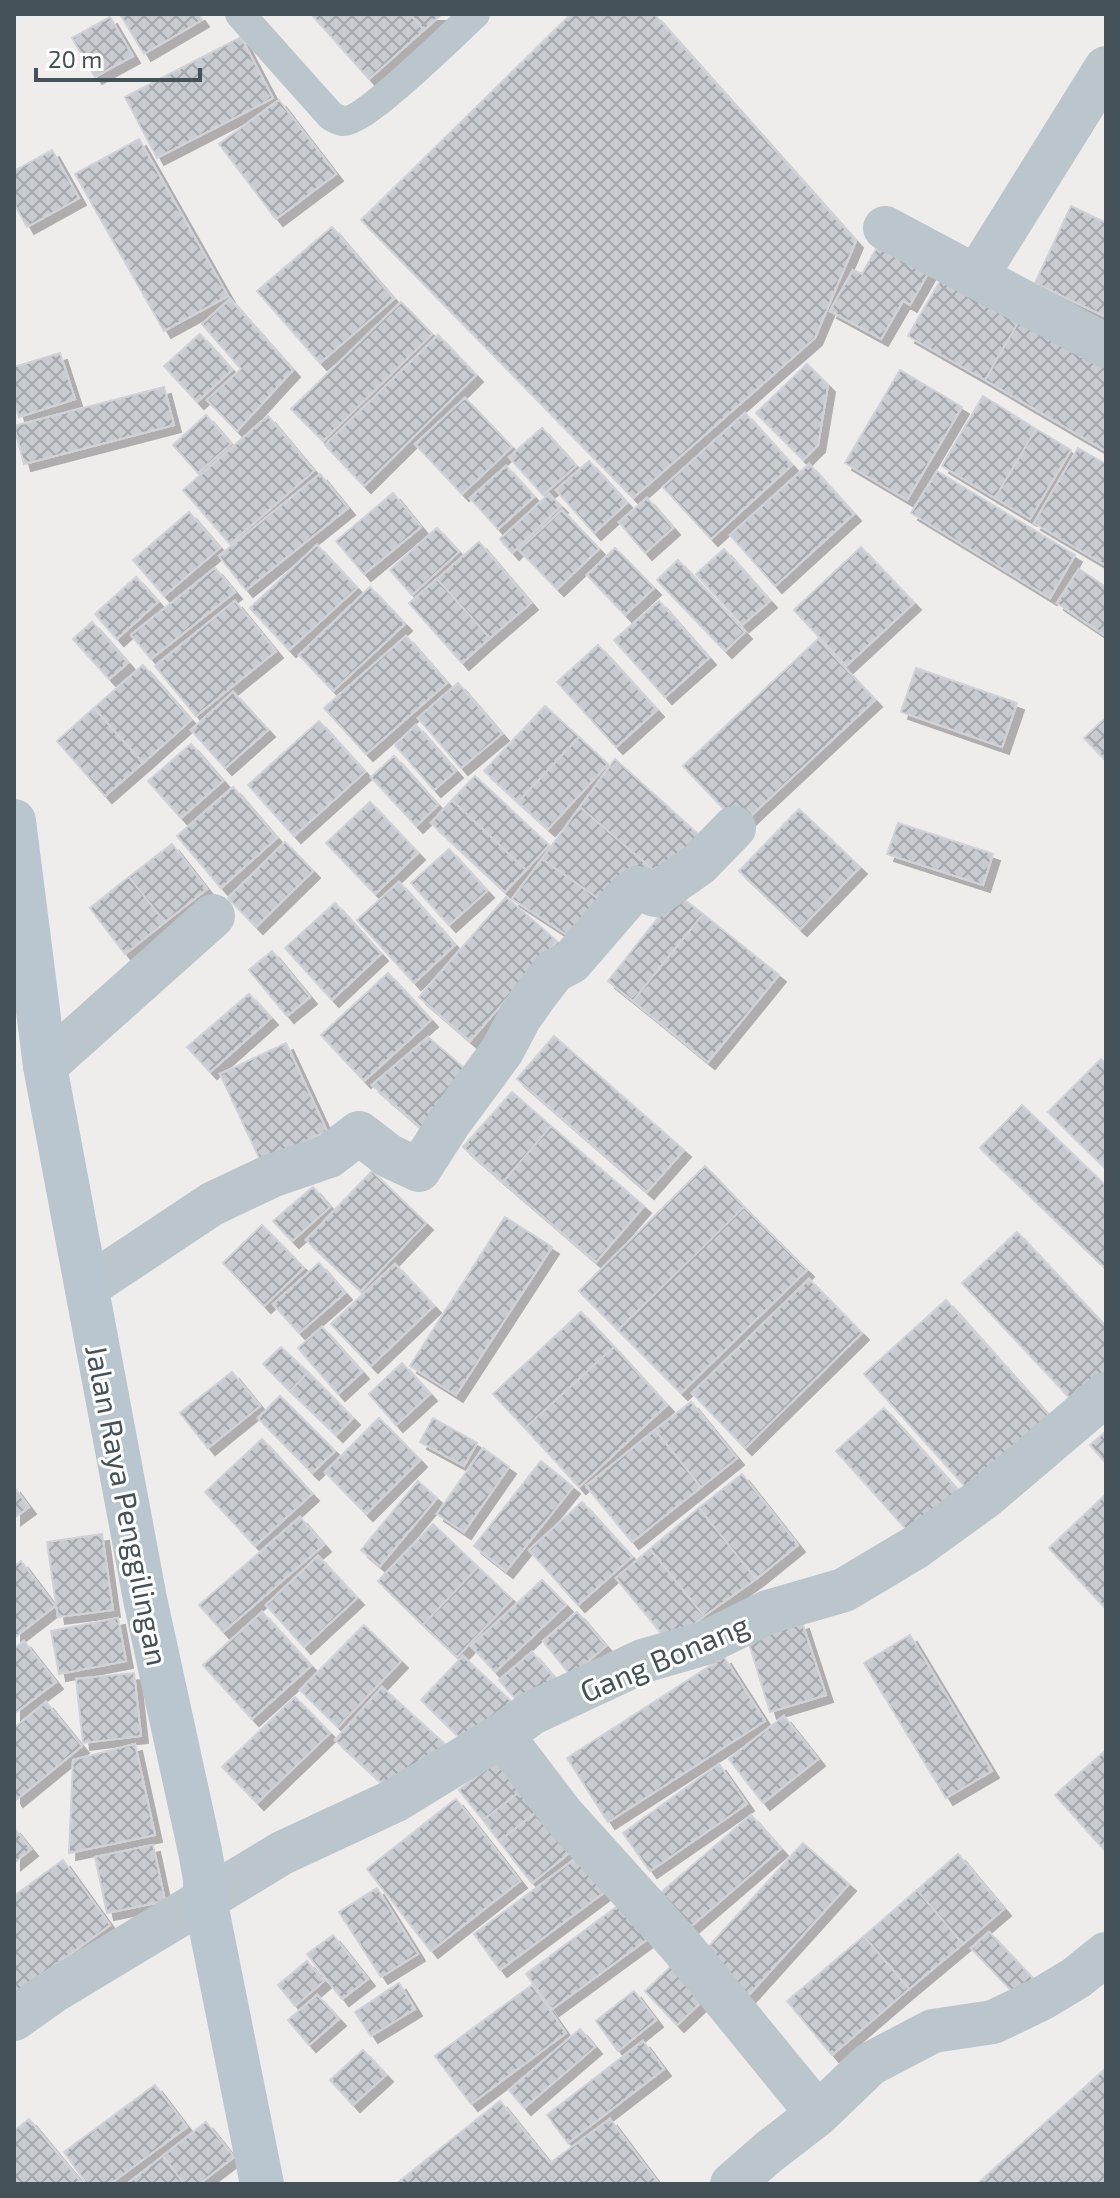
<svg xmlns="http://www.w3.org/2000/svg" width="1120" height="2198" viewBox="0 0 1120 2198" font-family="'Exo 2',sans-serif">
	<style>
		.building { fill: url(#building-cross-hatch); stroke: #d0d2d8; stroke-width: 2; filter: url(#shadow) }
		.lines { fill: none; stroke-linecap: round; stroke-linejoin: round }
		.service { stroke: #bac5cc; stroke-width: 30 }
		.minor { stroke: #bac5cc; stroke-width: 44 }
		.secondary { stroke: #b9c6d0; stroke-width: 44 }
		.labels { text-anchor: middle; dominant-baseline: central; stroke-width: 6; stroke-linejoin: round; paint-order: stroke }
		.street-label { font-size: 30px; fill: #445159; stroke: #fff }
	</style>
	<defs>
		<pattern id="building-cross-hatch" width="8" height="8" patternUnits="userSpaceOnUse" patternTransform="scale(2)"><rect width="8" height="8" fill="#c8ccd1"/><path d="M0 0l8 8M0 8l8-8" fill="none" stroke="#a4a8ad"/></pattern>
		<filter id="shadow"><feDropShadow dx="7" dy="7" stdDeviation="0" flood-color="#0004"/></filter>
	</defs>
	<rect width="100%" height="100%" fill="#efecec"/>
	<path class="building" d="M120,14H198L202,20L144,54Z
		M311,14H410L424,30L369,79Z
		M410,14H442L424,30Z
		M571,14H654L856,241L815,338L633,498L361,220Z
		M110,17L133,56L95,77L72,38Z
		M241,37L273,98L157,158L125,97Z
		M279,100L336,174L276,219L219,144Z
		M139,139L228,296L164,331L75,174Z
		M52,150L79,198L27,227L14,203V171Z
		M1071,206L1106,223V317L1035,283Z
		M332,227L394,299L320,363L257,291Z
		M884,235L934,263L910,305L903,301L881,339L830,311L853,270L862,274Z
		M950,264L1026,309L985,380L908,336Z
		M230,299L293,370L237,431L207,400L241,369L202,324Z
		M401,302L432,334L323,441L291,409Z
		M1026,309L1106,356V451L985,380Z
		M200,334L232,370L197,402L164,366Z
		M438,335L476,375L364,486L325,445Z
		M60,353L75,399L19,417L14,402V367Z
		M807,364L828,385L818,445L803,460L756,413Z
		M900,370L962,407L907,500L845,463Z
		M164,387L174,425L24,464L14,426Z
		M983,396L1036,429L995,498L942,466Z
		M465,398L512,447L462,494L415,444Z
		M745,413L792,465L711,539L663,487Z
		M206,415L231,444L198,473L173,445Z
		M268,416L314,471L230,544L183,490Z
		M542,428L576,466L543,495L509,457Z
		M1036,429L1071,450L1030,519L995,498Z
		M1078,448L1106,464L1105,565L1034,523Z
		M589,461L627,503L594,533L556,490Z
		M809,464L854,514L775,586L730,535Z
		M506,466L534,497L498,529L470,498Z
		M937,471L1075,555L1050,598L911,513Z
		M320,474L348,508L246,590L219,556Z
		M393,493L421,527L364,574L336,541Z
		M549,494L561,506L512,553L500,539Z
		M647,498L673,528L645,553L619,522Z
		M562,510L599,549L557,589L519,550Z
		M189,512L220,548L164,596L133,560Z
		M437,528L459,552L412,595L390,570Z
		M479,542L531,603L490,638L437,579Z
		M317,545L357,588L289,650L250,608Z
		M861,547L914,603L846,666L794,610Z
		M615,548L654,588L625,615L587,575Z
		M724,549L770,601L742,625L696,574Z
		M678,560L745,632L725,651L657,580Z
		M215,568L235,592L151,659L131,635Z
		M1079,569L1106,587V636L1057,603Z
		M136,577L158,602L117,639L95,614Z
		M437,579L490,638L462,663L409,603Z
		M370,587L405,624L333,691L299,655Z
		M235,601L276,651L196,716L155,666Z
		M659,601L709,658L665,697L614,640Z
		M92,622L128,663L109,679L73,639Z
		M406,636L447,683L366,754L324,708Z
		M818,639L875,700L740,826L683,766Z
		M598,645L657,710L616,747L557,682Z
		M143,665L191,720L143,763L94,708Z
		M916,668L1017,703L1002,747L901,712Z
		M458,683L502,734L461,768L418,718Z
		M233,692L268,730L225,768L191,730Z
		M545,706L579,737L518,802L484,771Z
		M94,708L143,763L105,796L57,741Z
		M1106,717V761L1084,738Z
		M319,721L365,772L294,836L248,785Z
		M416,725L456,771L434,790L395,745Z
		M579,737L608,764L548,829L518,802Z
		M191,744L223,781L181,818L148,781Z
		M394,756L438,805L416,826L371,777Z
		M615,759L707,842L665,880L580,807Z
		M475,776L549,845L526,870L452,800Z
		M233,787L277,838L221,888L177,836Z
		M452,800L526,870L505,892L431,823Z
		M370,802L418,853L375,894L326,843Z
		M580,807L665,880L609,906L542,859Z
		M799,809L860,867L800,929L739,871Z
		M898,823L993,854L983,885L887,854Z
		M285,842L313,871L256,927L228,898Z
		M172,844L207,889L165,922L129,877Z
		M449,849L487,891L449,925L411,883Z
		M542,859L609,906L578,942L512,899Z
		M129,877L165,922L125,954L90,908Z
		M399,882L455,945L414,983L357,920Z
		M677,894L703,914L633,1001L608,981Z
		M506,897L557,941L470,1041L419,997Z
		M335,903L381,954L332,1000L285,948Z
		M703,914L779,975L708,1062L633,1001Z
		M272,951L310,997L287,1016L249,970Z
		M388,973L431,1020L364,1081L321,1035Z
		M249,994L271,1018L210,1072L187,1047Z
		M554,1036L684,1150L647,1192L517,1079Z
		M428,1037L476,1078L428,1134L372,1085Z
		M286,1043L327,1131L261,1162L220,1074Z
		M1101,1059L1106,1064V1169L1048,1112Z
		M512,1092L551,1126L503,1182L463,1147Z
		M1022,1105L1106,1186V1269L980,1148Z
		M551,1126L644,1206L596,1262L503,1182Z
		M705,1166L744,1207L618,1330L579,1291Z
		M372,1171L426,1223L361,1291L306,1240Z
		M313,1187L330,1207L292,1241L273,1221Z
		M744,1207L807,1270L681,1393L618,1330Z
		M505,1217L552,1247L456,1395L410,1366Z
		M262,1225L304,1268L264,1306L223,1263Z
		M1017,1232L1106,1327V1384L1080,1409L962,1283Z
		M319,1263L345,1293L299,1333L273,1304Z
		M395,1264L434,1306L371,1366L331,1324Z
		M809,1279L862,1333L745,1448L692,1393Z
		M946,1300L1052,1419L970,1492L864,1374Z
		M581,1312L614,1347L525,1428L493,1394Z
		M322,1327L362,1372L338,1394L298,1348Z
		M281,1347L308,1372L290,1391L263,1364Z
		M614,1347L667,1405L579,1487L525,1428Z
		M402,1363L430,1394L396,1425L369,1394Z
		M232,1372L260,1406L208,1448L180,1413Z
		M308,1372L353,1418L336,1435L290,1391Z
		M280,1396L335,1451L312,1473L258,1418Z
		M691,1402L737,1458L701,1487L655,1430Z
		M884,1408L961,1494L913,1537L836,1451Z
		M379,1418L420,1460L366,1514L325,1472Z
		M433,1418L477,1443L464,1466L420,1442Z
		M655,1430L701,1487L632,1542L586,1486Z
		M1106,1431V1463L1090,1445Z
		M262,1439L312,1494L255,1546L205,1492Z
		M483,1448L509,1467L464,1532L437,1514Z
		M541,1461L573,1487L506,1571L474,1546Z
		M742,1474L798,1545L756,1579L699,1508Z
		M418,1481L437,1498L380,1566L361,1550Z
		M14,1487L29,1507L14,1518Z
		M1106,1494V1609L1049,1548Z
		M582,1502L632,1557L578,1605L529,1550Z
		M699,1508L756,1579L704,1616L650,1549Z
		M300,1517L324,1545L223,1632L199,1605Z
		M433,1524L478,1567L423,1625L378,1581Z
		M102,1534L113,1610L58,1617L47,1542Z
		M650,1549L704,1616L670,1644L616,1578Z
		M318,1556L357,1598L304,1647L266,1605Z
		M21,1561L55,1606L14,1638V1567Z
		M478,1567L512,1599L457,1657L423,1625Z
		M542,1580L566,1605L495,1672L471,1646Z
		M262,1612L311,1666L252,1719L203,1665Z
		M577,1612L606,1646L571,1676L543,1641Z
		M118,1618L126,1661L59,1674L51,1631Z
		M802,1622L826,1695L770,1712L748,1640Z
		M364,1625L401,1661L338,1727L300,1690Z
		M910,1635L992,1771L946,1798L864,1663Z
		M24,1641L56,1682L14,1714V1649Z
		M532,1652L558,1682L526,1711L499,1680Z
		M463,1656L512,1702L469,1747L421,1700Z
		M724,1657L765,1721L608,1822L567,1758Z
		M134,1673L141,1736L83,1743L76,1679Z
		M382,1687L445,1744L397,1797L335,1740Z
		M295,1697L330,1733L257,1803L222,1767Z
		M46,1702L82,1746L16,1800L14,1797V1728Z
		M784,1716L818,1759L763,1803L729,1759Z
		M135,1744L155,1835L69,1853L73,1760Z
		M1106,1750V1852L1055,1795Z
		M507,1753L531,1783L483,1820L459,1790Z
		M719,1764L747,1804L650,1871L623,1833Z
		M531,1783L547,1804L499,1841L483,1820Z
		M456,1799L520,1881L431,1951L367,1869Z
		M547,1804L579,1845L532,1883L499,1841Z
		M751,1815L781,1849L689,1928L659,1894Z
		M14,1828L31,1849L14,1863Z
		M803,1843L849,1884L747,1997L701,1955Z
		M153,1845L165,1901L107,1913L95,1857Z
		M583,1853L610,1888L500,1970L474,1934Z
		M958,1854L1004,1909L963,1944L917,1890Z
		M63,1860L110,1925L14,1995V1896Z
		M377,1888L418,1954L381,1977L339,1912Z
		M917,1890L963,1944L909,1989L864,1936Z
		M623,1902L649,1938L552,2009L526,1974Z
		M989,1932L1039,1985L1022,2002L971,1948Z
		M333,1935L368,1979L342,1999L307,1954Z
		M864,1936L909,1989L832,2055L787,2001Z
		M682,1956L714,1990L677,2025L645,1991Z
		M307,1961L324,1981L295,2006L278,1985Z
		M399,1983L415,2009L371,2036L355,2012Z
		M532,1985L566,2033L471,2104L435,2056Z
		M634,1991L656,2020L618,2051L596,2021Z
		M317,1995L339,2019L309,2045L288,2020Z
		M580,2029L595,2047L524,2108L509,2090Z
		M643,2041L664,2069L568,2143L547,2115Z
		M363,2050L386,2075L353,2105L330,2080Z
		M1106,2068V2184H977Z
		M155,2085L187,2127L110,2184H87L64,2152Z
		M500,2101L550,2163L610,2119L659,2184H396Z
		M29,2119L82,2183L81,2184H14V2131Z
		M206,2122L234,2157L199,2184H184L163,2156Z
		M163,2156L184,2184H127Z"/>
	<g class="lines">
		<path class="service" d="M240,14L331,116C332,117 341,121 343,121C365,122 454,33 475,14"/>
		<path class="minor" d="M885,228L1106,346
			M977,275L1106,68
			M45,1066L213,916
			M87,1287L212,1204L271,1176L329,1156L359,1133L389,1156L419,1170L449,1123L502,1051L520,1017L537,993L554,971L571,962L628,896L638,888L655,895L699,864L734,828
			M502,1735L562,1814L680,1945L818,2114
			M14,2019L52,1992L282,1853L396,1800L502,1735L532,1713L643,1661L705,1643L768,1612L844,1590L916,1547L985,1497L1106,1394
			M732,2184L770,2151L818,2114L870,2064L933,2031L993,2022L1041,1999L1076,1978L1106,1954"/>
		<path class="secondary" d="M14,821L45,1066L145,1599L200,1851L205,1879V1899L262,2184"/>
	</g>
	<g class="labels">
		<g class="street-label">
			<text transform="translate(128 1505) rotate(79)">Jalan Raya Penggilingan</text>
			<text transform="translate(664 1657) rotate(-23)">Gang Bonang</text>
		</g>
	</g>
	<rect width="1120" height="2198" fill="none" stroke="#445159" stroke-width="32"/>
	<path d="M36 68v12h164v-12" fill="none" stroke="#445159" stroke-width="4"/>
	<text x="48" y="68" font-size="24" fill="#445159" stroke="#ffffff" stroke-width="6" paint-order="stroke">20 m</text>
</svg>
